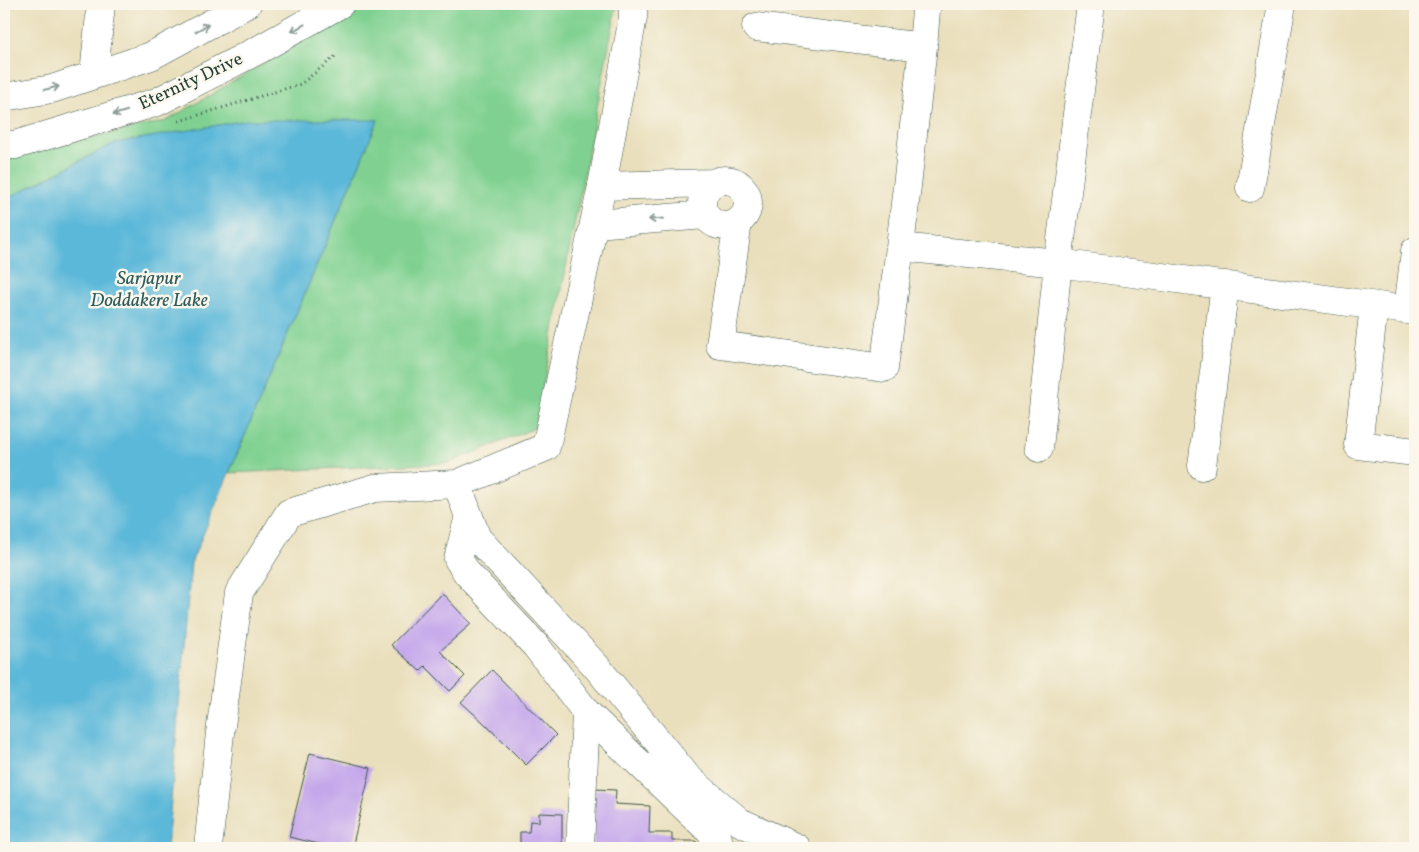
<svg xmlns="http://www.w3.org/2000/svg" width="1419" height="852" viewBox="0 0 1419 852" font-family="Vollkorn,serif">
	<style>
		.green { fill: #80d191; stroke: #508762 }
		.water { fill: #5bb8d9; stroke: #3d7a86 }
		.building { fill: #c3a5eb }
		.lines { fill: none; stroke-linecap: round; stroke-linejoin: round }
		.minor-casing { stroke: #3d5548; stroke-width: 29 }
		.major-casing { stroke: #3d5548; stroke-width: 29 }
		.path { stroke: #3d5548; stroke-width: 3; stroke-dasharray: 1 4; stroke-linecap: butt }
		.minor { stroke: #fff; stroke-width: 28 }
		.major { stroke: #fff; stroke-width: 28 }
		.oneway { stroke: #8f9e9a }
		.labels { text-anchor: middle; dominant-baseline: central; stroke-width: 5; stroke-linejoin: round; paint-order: stroke }
		.street-label { font-size: 18px; fill: #1f3d34; stroke: #fbf7ec }
		.water-label { font-size: 19px; font-style: italic; fill: #2e5c5d; stroke: #fbf7ec }
	</style>
	<rect width="100%" height="100%" fill="#fbf7ec"/>
	<filter id="ink" filterUnits="userSpaceOnUse"><feTurbulence type="fractalNoise" baseFrequency=".02" numOctaves="2"/><feDisplacementMap in="SourceGraphic" scale="10" xChannelSelector="R" yChannelSelector="G"/><feConvolveMatrix kernelMatrix="1 2 1 2 8 2 1 2 1" color-interpolation-filters="sRGB"/></filter>
	<filter id="wash" filterUnits="userSpaceOnUse"><feTurbulence type="fractalNoise" baseFrequency=".0096" numOctaves="4" result="noise"/><feDisplacementMap in="SourceGraphic" scale="20" xChannelSelector="R" yChannelSelector="G"/><feGaussianBlur stdDeviation="1.12" result="paint"/><feColorMatrix in="noise" values="0 0 0 0 0 0 0 0 0 0 0 0 0 0 0 0 0 1.4 0 .05"/><feComposite in="paint" operator="in"/></filter>
	<g filter="url(#wash)">
		<rect width="100%" height="100%" fill="#e9dfbc"/>
		<path class="green" d="M353,4H617L535,428L449,463L229,473L378,120L115,143L4,200V155L67,143L166,121L330,24Z"/>
		<path class="water" d="M247,120H378L191,563L167,848H4V200L115,143Z"/>
		<g id="blocks">
			<path class="building" d="M442,593L471,624L440,651L465,676L450,691L425,666L420,671L391,645Z
				M492,670L556,735L526,765L483,722L461,702Z
				M310,753L371,768L352,848H336L289,837Z
				M595,789L616,790L615,804L650,806L649,833H672V841H696V848H593Z
				M539,813L562,814V848H520V832H529L530,821L539,822Z"/>
		</g>
	</g>
	<g filter="url(#ink)">
		<use href="#blocks" fill-opacity="0" stroke="#3d5548" stroke-width="1"/>
		<g class="lines">
			<g class="minor-casing">
				<path id="minor" d="M923,47L926,10
					M94,75L101,4
					M4,97L52,89L151,56L247,4
					M4,145H15L157,102L260,49L340,4
					M702 203a23 23 0 1 1 46 0a23 23 0 1 1-46 0Z
					M602,186L713,183
					M1250,188L1282,4
					M738,222L720,345L884,368L900,247L923,47L756,27
					M595,224L705,215
					M900,247L1058,263L1415,311
					M1374,306L1358,445L1415,452
					M1408,310L1415,251
					M1039,448L1058,263L1091,4
					M1202,466L1225,285
					M457,484L477,538L595,665L688,778L740,822L797,848
					M469,516L458,559L467,573L536,646L586,712L718,839L717,848
					M580,848L586,712"/>
			</g>
			<g class="major-casing">
				<path id="major" d="M208,848L220,733L239,593L289,513L375,488L457,484L546,447L602,186L633,17V4"/>
			</g>
			<path class="path" d="M179,121L301,84L337,55"/>
			<use href="#minor" class="minor"/>
			<use href="#major" class="major"/>
		</g>
		<defs><path id="oneway-shaft" d="M-6 0H5M1.5-3L5.5 0L1.5 3" fill="none" stroke-width="1.6" stroke-linecap="round" stroke-linejoin="round" transform="scale(1.25)"/></defs>
		<g class="oneway">
			<use href="#oneway-shaft" transform="translate(202 28) rotate(-29)"/>
			<use href="#oneway-shaft" transform="translate(298 28) rotate(151)"/>
			<use href="#oneway-shaft" transform="translate(52 88) rotate(-14)"/>
			<use href="#oneway-shaft" transform="translate(120 113) rotate(163)"/>
			<use href="#oneway-shaft" transform="translate(656 219) rotate(176)"/>
		</g>
	</g>
	<g class="labels">
		<g class="street-label">
			<text transform="translate(191 82) rotate(-25)">Eternity Drive</text>
		</g>
		<g class="water-label">
			<text x="149" y="279">Sarjapur<tspan x="149" dy="22">Doddakere Lake</tspan></text>
		</g>
	</g>
	<rect width="1419" height="852" fill="none" stroke="#fbf7ec" stroke-width="20"/>
</svg>
